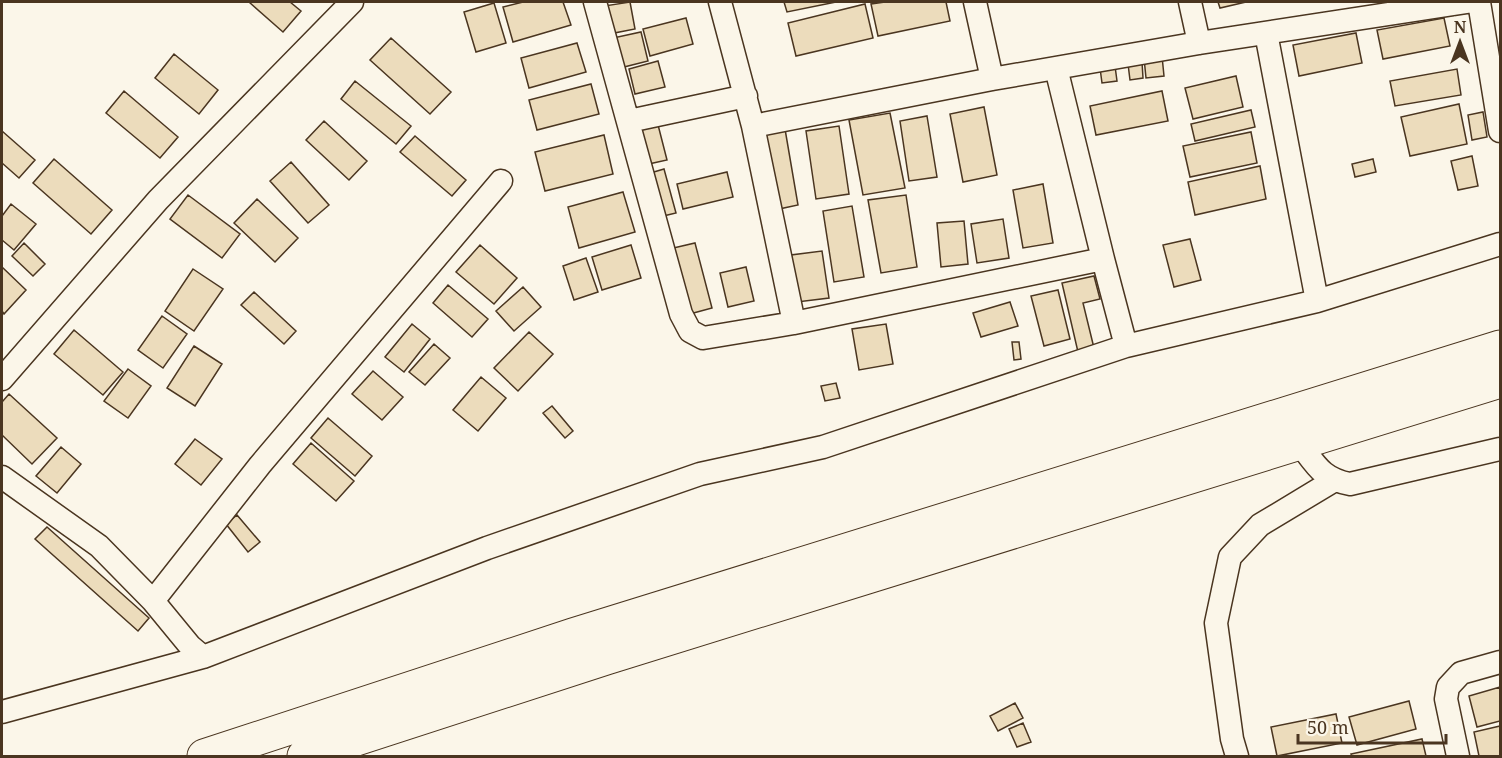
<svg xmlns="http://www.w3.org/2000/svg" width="1502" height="758" viewBox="0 0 1502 758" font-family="'Noto Serif',serif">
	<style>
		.building { fill: #ecdcbc; stroke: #4a3520; stroke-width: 1.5 }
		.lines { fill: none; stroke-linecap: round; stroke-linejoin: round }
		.minor-casing { stroke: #4a3520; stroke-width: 25 }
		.highway-casing { stroke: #4a3520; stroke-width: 35 }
		.minor { stroke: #fbf6e9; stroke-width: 22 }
		.highway { stroke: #fbf6e9; stroke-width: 33 }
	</style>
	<rect width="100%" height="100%" fill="#fbf6e9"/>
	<path class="building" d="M249,2H290L301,11L283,32Z
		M523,2H563L571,25L513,42L503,7Z
		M630,2L635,29L609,34L604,6Z
		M784,2H836L787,12Z
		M885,2H946L950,21L878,36L871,4Z
		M1218,2H1246L1220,8Z
		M494,3L506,43L476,52L464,12Z
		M865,4L873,38L796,56L788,23Z
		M686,18L693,44L650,56L643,29Z
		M1444,18L1450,46L1383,59L1377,30Z
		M641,32L648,61L620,68L613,38Z
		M1356,33L1362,63L1299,76L1293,45Z
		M391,38L451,92L430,114L370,60Z
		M577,43L586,72L529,88L521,58Z
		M174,54L218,90L199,114L155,78Z
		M1162,56L1164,76L1146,78L1144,58Z
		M658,61L665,87L635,94L629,69Z
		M1142,62L1143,78L1130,80L1128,64Z
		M1115,66L1117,81L1102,83L1100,68Z
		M1457,69L1461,95L1395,106L1390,81Z
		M1236,76L1243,107L1193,119L1185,88Z
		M355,81L411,126L396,144L341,99Z
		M591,84L599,114L537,130L529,100Z
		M124,91L178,137L160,158L106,113Z
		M1162,91L1168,121L1096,135L1090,106Z
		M1459,104L1467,144L1410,156L1401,117Z
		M984,107L997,175L963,182L950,114Z
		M1251,110L1255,127L1195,141L1191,124Z
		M1483,112L1487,137L1472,140L1468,115Z
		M890,113L905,188L863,195L849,120Z
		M927,116L937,177L909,181L900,121Z
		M656,117L667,160L644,165L633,123Z
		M324,121L367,161L349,180L306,140Z
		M839,126L849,194L816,199L806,131Z
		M785,129L798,205L779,209L765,133Z
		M2,131L35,160L19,178L2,163Z
		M1251,132L1257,163L1190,177L1183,146Z
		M604,135L613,174L545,191L535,152Z
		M415,136L466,180L452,196L400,152Z
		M1472,156L1478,186L1458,190L1451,161Z
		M54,159L112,210L91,234L33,183Z
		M1373,159L1376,172L1355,177L1352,164Z
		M291,162L329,205L308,223L270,181Z
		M1260,166L1266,199L1195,215L1188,182Z
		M664,169L676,213L659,217L647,174Z
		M727,172L733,197L683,209L677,184Z
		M1043,184L1053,243L1023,248L1013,190Z
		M623,192L635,232L579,248L568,207Z
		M188,195L240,234L222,258L170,219Z
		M906,195L917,267L881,273L868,200Z
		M257,199L298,238L275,262L234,223Z
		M11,204L36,224L14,250L2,240V216Z
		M852,206L864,277L834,282L823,211Z
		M1003,219L1009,258L977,263L971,224Z
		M964,221L968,264L941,267L937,223Z
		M1190,239L1201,280L1174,287L1163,245Z
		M24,243L45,264L33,276L12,256Z
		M695,243L712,308L686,315L669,249Z
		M480,245L517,278L494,304L456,272Z
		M631,245L641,278L602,290L592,257Z
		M822,251L829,298L797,302L791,255Z
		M586,258L598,292L574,300L563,266Z
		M2,267L26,290L4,314L2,311Z
		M746,267L754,301L728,307L720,273Z
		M193,269L223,289L194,331L165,311Z
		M1094,276L1100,299L1083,303L1094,348L1078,352L1062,283Z
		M448,285L488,319L472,337L433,303Z
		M523,287L541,307L514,331L496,311Z
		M1058,290L1070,339L1044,346L1031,296Z
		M254,292L296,331L284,344L241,305Z
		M1010,302L1018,326L981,337L973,313Z
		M162,316L187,334L163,368L138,350Z
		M412,324L430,339L404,372L385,357Z
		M886,324L893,364L859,370L852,329Z
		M74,330L123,372L103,395L54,354Z
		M529,332L553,354L518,391L494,368Z
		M1012,342H1019L1021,359L1014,360Z
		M434,344L450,358L425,385L409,372Z
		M194,346L222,364L195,406L167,388Z
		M128,369L151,386L128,418L104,401Z
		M373,371L403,397L382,420L352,394Z
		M481,377L506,398L478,431L453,410Z
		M836,383L840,398L825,401L821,386Z
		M9,394L57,438L32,464L2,435V402Z
		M552,406L573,431L565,438L543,413Z
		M328,418L372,456L355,476L311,438Z
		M195,439L222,459L201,485L175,464Z
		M311,443L354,481L336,501L293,464Z
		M61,447L81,464L57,493L36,476Z
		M237,515L260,542L248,552L226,524Z
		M47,527L149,618L138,631L35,539Z
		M1500,687V721L1477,727L1469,696Z
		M1409,701L1416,729L1357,745L1349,717Z
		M1015,703L1023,718L998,731L990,716Z
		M1336,714L1342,743L1277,756L1271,727Z
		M1023,723L1031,742L1017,747L1009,729Z
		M1500,726V756H1479L1474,732Z
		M1422,739L1426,756H1352L1351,754Z"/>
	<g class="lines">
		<g class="minor-casing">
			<path id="minor" d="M595,2L681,314L690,331L703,338L794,323L1103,259L1126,346
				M720,2L753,126L794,323
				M975,2L992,79
				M1190,2L1199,43
				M1479,2L1500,131
				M1266,33L1317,301
				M1056,68L1103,259
				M629,121L746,96
				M753,126L992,79L1199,43L1467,2
				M2,379L158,200L352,2
				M1299,443C1316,465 1322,479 1350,484L1500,449
				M2,477L99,546L153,601L190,646L203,657
				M153,601L260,465L501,181
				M2,712L203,657L487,548L700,474L823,447L1126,346L1317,301L1500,244
				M1237,756L1232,739L1216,623L1230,557L1260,525L1333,481
				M1458,756L1446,699L1448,687L1461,673L1500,662"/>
		</g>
		<g class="highway-casing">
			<path id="highway" d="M204,756L573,635L1500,347
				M304,756L606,658L1500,381"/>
		</g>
		<use href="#minor" class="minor"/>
		<use href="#highway" class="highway"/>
	</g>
	<rect width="1502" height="758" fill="none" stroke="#4a3520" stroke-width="6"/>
	<g transform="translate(1460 42)" stroke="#fbf6e9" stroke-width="4.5" paint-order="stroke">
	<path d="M0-4.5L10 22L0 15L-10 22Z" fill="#4a3520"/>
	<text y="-9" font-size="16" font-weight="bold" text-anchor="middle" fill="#4a3520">N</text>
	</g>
	<path d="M1298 734v9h148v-9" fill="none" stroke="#4a3520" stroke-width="3"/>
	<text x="1307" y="734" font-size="18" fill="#4a3520" stroke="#fbf6e9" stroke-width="4.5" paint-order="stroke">50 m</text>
</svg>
